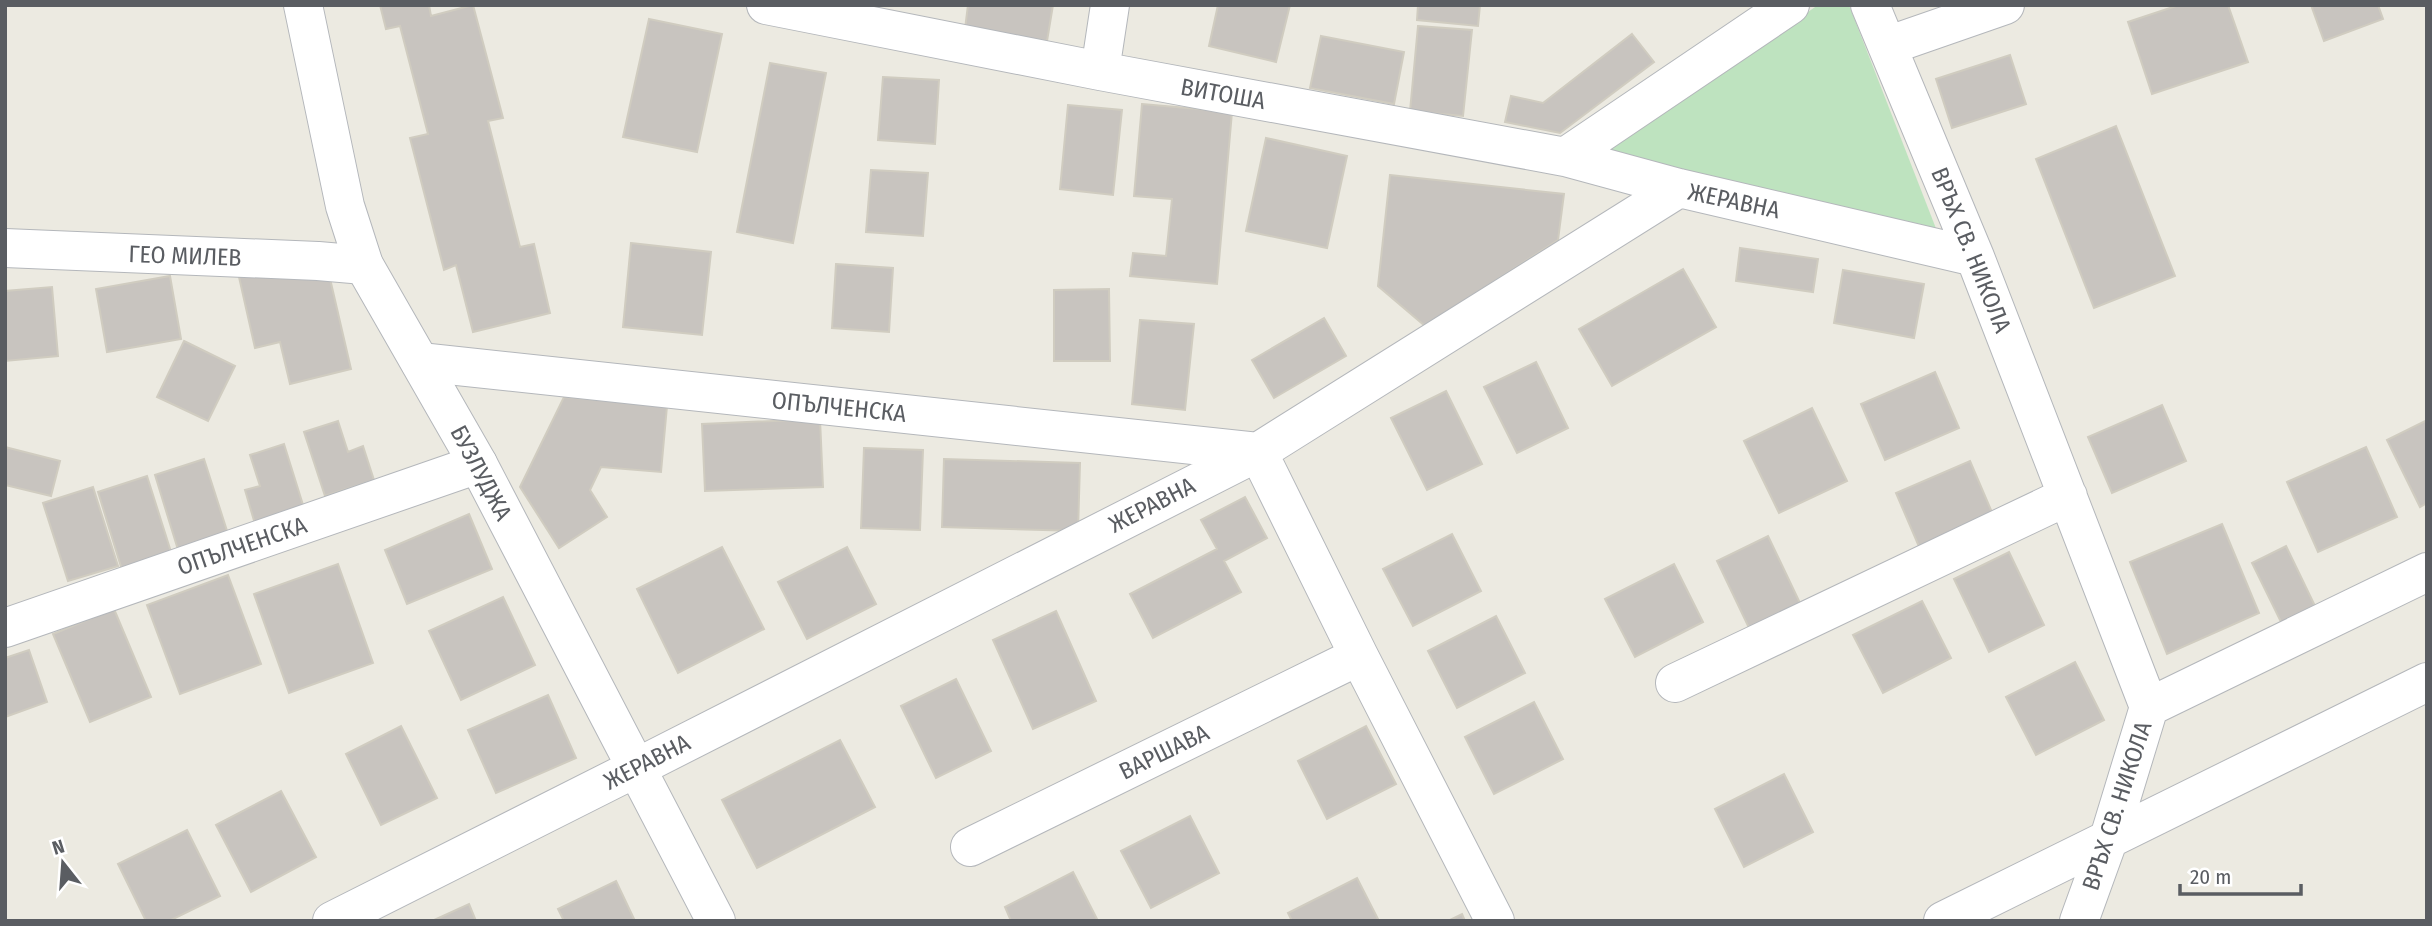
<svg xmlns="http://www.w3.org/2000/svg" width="2432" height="926" viewBox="0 0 2432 926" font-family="'Fira Sans Condensed',sans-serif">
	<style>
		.green { fill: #bee3bf }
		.building { fill: #c8c4bf; stroke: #d0ccc0; stroke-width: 2 }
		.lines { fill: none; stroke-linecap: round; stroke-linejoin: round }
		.minor-casing { stroke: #b4b7bb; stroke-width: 40 }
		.tertiary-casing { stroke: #b4b7bb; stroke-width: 40 }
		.minor { stroke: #fff; stroke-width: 38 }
		.tertiary { stroke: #fff; stroke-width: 38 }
		.labels { text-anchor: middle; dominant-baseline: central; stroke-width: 5; stroke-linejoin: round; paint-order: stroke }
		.street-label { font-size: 24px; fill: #5a5d62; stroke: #fff }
	</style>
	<rect width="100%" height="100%" fill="#eceae1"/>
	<path class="green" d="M1818,5H1849L1937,231L1604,153Z"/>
	<path class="building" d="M380,5H429L431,16L473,5L503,118L488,121L520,247L534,244L550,313L473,332L456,265L444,270L410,138L428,134L400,26L386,29Z
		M968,5H1053L1047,41L965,29Z
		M1218,5H1290L1276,62L1209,46Z
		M1418,5H1480L1478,26L1417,20Z
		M2179,5H2228L2248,62L2152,94L2128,22Z
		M2311,5H2378L2383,19L2324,41Z
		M649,19L722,34L697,152L623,137Z
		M1418,26L1472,30L1463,116L1410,111Z
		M1632,34L1654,62L1560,133L1505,122L1511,96L1543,103Z
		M1321,36L1404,52L1394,104L1310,88Z
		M2010,55L2026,104L1952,128L1936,79Z
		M770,63L826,73L793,243L737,232Z
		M883,77L939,80L935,144L878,140Z
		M1142,104L1232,112L1217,284L1130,276L1133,253L1166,256L1172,199L1134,196Z
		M1068,105L1122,110L1113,195L1060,189Z
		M2116,126L2175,276L2094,308L2036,159Z
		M1266,138L1347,156L1327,248L1246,231Z
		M871,170L928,173L923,236L866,232Z
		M1390,175L1564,194L1558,240L1425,326L1378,286Z
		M631,243L711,252L702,335L623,327Z
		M1740,248L1818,259L1813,292L1736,281Z
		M325,257L351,369L290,384L280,342L255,348L239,277Z
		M836,264L893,268L889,332L832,328Z
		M1683,269L1716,327L1612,386L1579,329Z
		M1843,270L1924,284L1914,338L1834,323Z
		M170,276L181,339L107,352L96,289Z
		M52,287L58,356L5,361V291Z
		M1109,289L1110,361H1054V290Z
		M1324,318L1346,356L1274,398L1252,360Z
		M1140,320L1194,324L1185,410L1132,404Z
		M184,341L235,366L208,421L157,397Z
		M1536,362L1568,428L1517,453L1484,387Z
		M1935,372L1959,428L1885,460L1861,404Z
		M1446,391L1482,464L1427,490L1391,418Z
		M564,397L667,406L661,472L601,467L590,490L607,517L559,548L520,487Z
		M2162,405L2186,461L2112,493L2088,437Z
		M1812,408L1847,481L1779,513L1744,441Z
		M820,419L823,487L705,491L702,424Z
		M2427,420V503L2420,507L2387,440Z
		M338,421L348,452L363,446L374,480L325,496L304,432Z
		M284,444L304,508L255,524L245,490L260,486L250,455Z
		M5,447L60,461L51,496L5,485Z
		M2366,447L2397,517L2318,552L2287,482Z
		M864,448L923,450L920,530L861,528Z
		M204,459L229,537L179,553L155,475Z
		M944,459L1080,463L1078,531L942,527Z
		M1970,461L1994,517L1920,549L1896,493Z
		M147,476L172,555L122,570L98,492Z
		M93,487L118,566L68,581L43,503Z
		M1245,497L1267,538L1224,561L1241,592L1153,638L1130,594L1217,549L1201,520Z
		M469,514L492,569L407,604L385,550Z
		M2222,524L2259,613L2167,654L2130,562Z
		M1452,534L1481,591L1413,626L1383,569Z
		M1768,536L1800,603L1749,628L1717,561Z
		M2286,546L2316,608L2282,624L2252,563Z
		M722,547L764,629L678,673L637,589Z
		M847,547L876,604L807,639L778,582Z
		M2009,552L2044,625L1989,652L1954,579Z
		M338,564L373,663L289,693L254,594Z
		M1674,564L1703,622L1635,657L1605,599Z
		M228,575L261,664L180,694L147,605Z
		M503,597L535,665L461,700L429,631Z
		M1922,601L1951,658L1883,693L1853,635Z
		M114,609L151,697L90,722L53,634Z
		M1056,611L1096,701L1033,729L993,640Z
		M1496,616L1525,673L1457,708L1428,651Z
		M29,650L47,702L5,717V658Z
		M2075,662L2104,720L2036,755L2006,697Z
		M956,679L991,751L936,778L901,706Z
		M548,695L576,758L496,793L468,730Z
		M1534,702L1563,759L1494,794L1465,737Z
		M401,726L437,798L381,825L346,754Z
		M1366,726L1396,784L1327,819L1298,761Z
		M840,740L875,807L757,868L722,800Z
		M1784,774L1813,832L1744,867L1715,809Z
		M281,791L316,857L251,892L216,825Z
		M1190,816L1219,873L1151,908L1121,851Z
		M187,830L220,896L169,921H146L118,864Z
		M1073,872L1098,921H1011L1005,907Z
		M1357,878L1379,921H1292L1288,913Z
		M616,881L635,921H564L558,909Z
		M469,904L476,921H432Z
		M1462,914L1465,921H1448Z"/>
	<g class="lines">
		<g class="minor-casing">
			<path id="minor" d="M766,5L1100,71L1565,157L1679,188L1975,257
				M1870,5L1975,257L2149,707L2109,838L2079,921
				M1887,46L2005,5
				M1100,71L1110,5
				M1565,157L1790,5
				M5,248L318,261L364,265
				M420,362L1258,452L1359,656L1495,921
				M5,628L478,464
				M1675,683L2068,496
				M2149,707L2427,572
				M636,768L1258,452L1679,188
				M970,847L1359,656
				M1943,921L2427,682"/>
		</g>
		<g class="tertiary-casing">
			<path id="tertiary" d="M303,5L345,206L364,265L478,464L716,921
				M332,921L636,768"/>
		</g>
		<use href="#minor" class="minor"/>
		<use href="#tertiary" class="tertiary"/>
	</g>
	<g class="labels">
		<g class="street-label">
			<text transform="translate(1223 94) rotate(10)">ВИТОША</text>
			<text transform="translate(1734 201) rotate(12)">ЖЕРАВНА</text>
			<text transform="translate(1971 250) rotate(68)">ВРЪХ СВ. НИКОЛА</text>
			<text transform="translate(185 256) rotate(2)">ГЕО МИЛЕВ</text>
			<text transform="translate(839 407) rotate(6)">ОПЪЛЧЕНСКА</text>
			<text transform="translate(481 473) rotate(62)">БУЗЛУДЖА</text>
			<text transform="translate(1152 505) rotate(-27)">ЖЕРАВНА</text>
			<text transform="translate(242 546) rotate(-19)">ОПЪЛЧЕНСКА</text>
			<text transform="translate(1164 752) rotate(-26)">ВАРШАВА</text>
			<text transform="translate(647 762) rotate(-27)">ЖЕРАВНА</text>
			<text transform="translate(2117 806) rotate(-72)">ВРЪХ СВ. НИКОЛА</text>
		</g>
	</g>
	<rect width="2432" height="926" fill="none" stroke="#5a5d62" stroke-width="14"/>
	<g transform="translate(63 863) rotate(343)" stroke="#ffffff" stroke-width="5" paint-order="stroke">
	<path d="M0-5L12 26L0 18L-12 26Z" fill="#5a5d62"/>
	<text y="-10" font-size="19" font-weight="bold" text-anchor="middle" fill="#5a5d62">N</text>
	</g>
	<path d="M2180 884v10h121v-10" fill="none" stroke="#5a5d62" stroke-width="3.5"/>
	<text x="2190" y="884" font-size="21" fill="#5a5d62" stroke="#ffffff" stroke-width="5" paint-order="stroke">20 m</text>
</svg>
